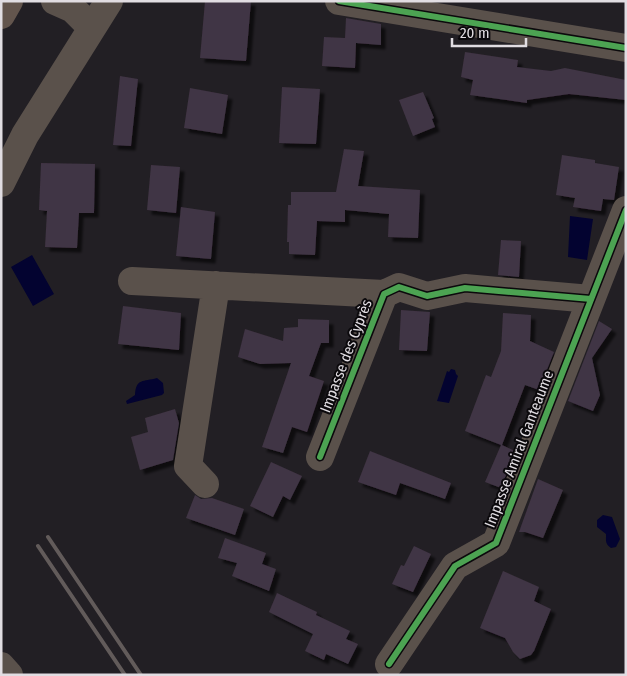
<svg xmlns="http://www.w3.org/2000/svg" width="627" height="676" viewBox="0 0 627 676" font-family="'Fira Sans Condensed',sans-serif">
	<style>
		.water { fill: #030330 }
		.building { fill: #403444; filter: url(#shadow) }
		.lines { fill: none; stroke-linecap: round; stroke-linejoin: round }
		.minor { stroke: #5a514b; stroke-width: 28 }
		.highway { stroke: #63554d; stroke-width: 28 }
		.rail { stroke: #625b5a; stroke-width: 4 }
		.cycleway-casing { stroke: #0b090c; stroke-width: 9 }
		.cycleway { stroke: #4ca352; stroke-width: 6 }
		.labels { text-anchor: middle; dominant-baseline: central; stroke-width: 4; stroke-linejoin: round; paint-order: stroke }
		.street-label { font-size: 15px; fill: #e1dde2; stroke: #0b090c }
	</style>
	<defs>
		<filter id="shadow"><feDropShadow dx="4.5" dy="4.5" stdDeviation="1" flood-color="#0009"/></filter>
	</defs>
	<rect width="100%" height="100%" fill="#221f24"/>
	<path class="water" d="M570,216L593,219L587,260L568,257Z
		M32,255L54,294L33,306L11,267Z
		M451,369L455,370L456,374L458,376L449,403L437,401L447,371L449,372Z
		M157,378L163,383L164,393L162,395L127,404L126,401L135,395C136,378 143,382 157,378Z
		M603,515L612,517L620,539L616,547L611,548C605,544 606,541 606,534L597,527V520Z"/>
	<path class="building" d="M205,1H251L246,61L200,58Z
		M346,18L381,24V45L356,43L355,68L322,66L324,37L345,38Z
		M465,52L518,60L517,67L551,71L565,68L626,80V100L569,94L527,100V103L470,95L473,80L461,77Z
		M120,76L138,79L131,146L113,145Z
		M282,87L320,89L316,144L279,143Z
		M190,88L228,95L222,134L184,128Z
		M423,92L434,118L432,119L435,127L413,136L399,100Z
		M344,149L364,151L358,186L420,190L418,238L388,237L389,214L345,210V222L317,221L315,255L289,254V242H287L288,205H291V192H336Z
		M562,155L595,160V163L619,167L614,200L603,199L601,211L573,207L575,198L556,195Z
		M41,163L95,164L94,213H79L77,248L45,247L47,211L39,210Z
		M151,165L180,167L176,213L147,210Z
		M181,207L215,212L211,259L176,256Z
		M501,240L521,241L519,277L498,275Z
		M123,306L181,313L179,350L118,344Z
		M401,310L430,312L427,351L399,350Z
		M503,313L531,315L530,341L554,352L539,390L525,385L502,445L515,451L501,488L485,482L501,445L465,431L486,375L491,377L501,351Z
		M298,319L329,320V343H321L309,376L324,381L307,432L292,427L283,453L262,447L291,363L260,364L238,357L245,329L283,341L284,328L298,327Z
		M599,321L612,329L592,358L600,395L593,411L568,401Z
		M175,409L179,423L173,460L140,470L131,437L148,432L145,418Z
		M370,451L451,483L445,499L400,483L396,495L358,482Z
		M271,462L302,476L290,500L283,496L273,517L250,506Z
		M538,479L563,490L543,538L525,532H519Z
		M195,495L201,499L212,498L244,509L235,535L186,518Z
		M225,538L266,553L262,564L276,569L269,591L232,576L237,563L218,558Z
		M414,546L431,554L413,592L392,584L401,565L404,566Z
		M503,571L539,587L534,601L551,609L534,651L531,655L520,659L513,652L505,638L480,628Z
		M277,593L317,612L316,615L350,631L346,639L358,644L348,664L326,654L324,660L305,651L313,634L269,612Z"/>
	<g class="lines">
		<path class="minor" d="M55,1L73,9L92,28
			M339,1L626,48
			M1,183L25,135L109,1
			M132,281L384,294
			M320,457L384,294L399,287L427,296L465,288L591,299
			M205,484L188,466L216,285
			M389,664L455,566L496,543L626,210
			M1,666L9,675"/>
		<path class="highway" d="M1,15L9,1"/>
		<path class="rail" d="M48,537L141,675
			M38,546L125,675"/>
		<g class="cycleway-casing">
			<path id="cycleway" d="M339,1L626,48
				M320,457L384,294L399,287L427,296L465,288L591,299
				M389,664L455,566L496,543L626,210"/>
		</g>
		<use href="#cycleway" class="cycleway"/>
	</g>
	<g class="labels">
		<g class="street-label">
			<text transform="translate(346 356) rotate(-69)">Impasse des Cyprès</text>
			<text transform="translate(519 449) rotate(-69)">Impasse Amiral Ganteaume</text>
		</g>
	</g>
	<rect width="627" height="676" fill="none" stroke="#e1dde2" stroke-width="5"/>
	<path d="M452 38v8h74v-8" fill="none" stroke="#e1dde2" stroke-width="2.5"/>
	<text x="460" y="38" font-size="15" fill="#e1dde2" stroke="#0b090c" stroke-width="4" paint-order="stroke">20 m</text>
</svg>
